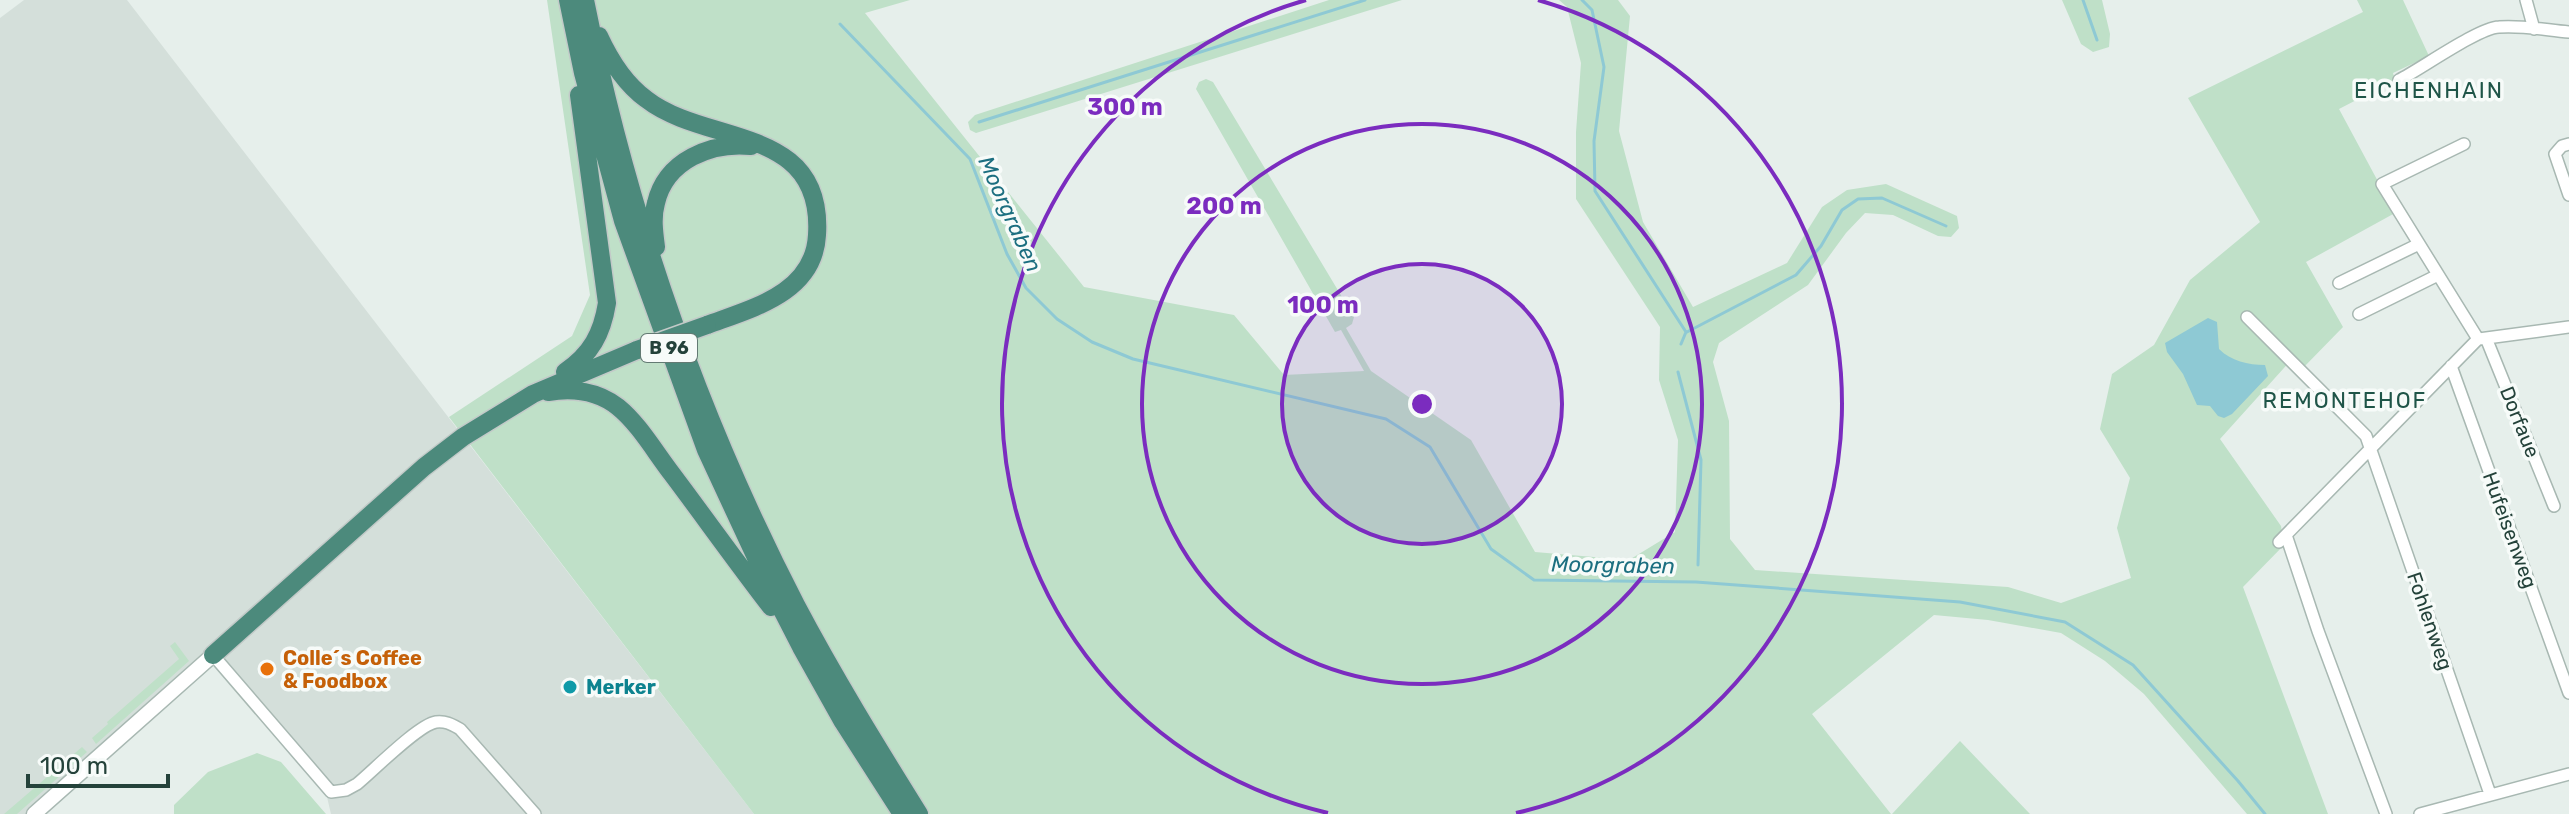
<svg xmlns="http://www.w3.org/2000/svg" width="2569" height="814" viewBox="0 0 2569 814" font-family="Rubik,sans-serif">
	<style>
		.built { fill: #d4dfda }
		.green { fill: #bfe0c8 }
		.water { fill: #8ec9d4 }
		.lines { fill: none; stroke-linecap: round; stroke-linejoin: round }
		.stream { stroke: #8ec9d4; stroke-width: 3 }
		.minor-casing { stroke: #a8b8b2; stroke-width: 14 }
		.tertiary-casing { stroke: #a8b8b2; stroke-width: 17 }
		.trunk-casing { stroke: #c2cac8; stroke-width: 21 }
		.minor { stroke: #fff; stroke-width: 11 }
		.tertiary { stroke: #fff; stroke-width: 14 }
		.trunk { stroke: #4c8a7c; stroke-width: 18 }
		.trunk-bridge-casing { stroke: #c2cac8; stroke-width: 21; stroke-linecap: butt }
		.trunk-bridge { stroke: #4c8a7c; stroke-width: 18 }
		.ring { fill: none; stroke: #7b2cbf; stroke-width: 4 }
		.food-dot { fill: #e8710a; stroke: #f7fbf9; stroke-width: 3 }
		.culture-dot { fill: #0f9aa8; stroke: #f7fbf9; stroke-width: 3 }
		.labels { text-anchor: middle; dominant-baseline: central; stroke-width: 7; stroke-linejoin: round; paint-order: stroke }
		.shield { fill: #f7fbf9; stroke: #637a73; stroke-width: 2 }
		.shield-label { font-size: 18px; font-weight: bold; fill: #24423a }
		.street-label { font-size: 20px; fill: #24423a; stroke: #f7fbf9 }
		.food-label { font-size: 20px; font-weight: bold; fill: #c56008; stroke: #f7fbf9; text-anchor: start }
		.culture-label { font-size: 20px; font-weight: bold; fill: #0d838f; stroke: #f7fbf9; text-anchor: start }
		.neighbourhood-label { font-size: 22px; letter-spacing: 2px; fill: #1f5548; stroke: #f7fbf9 }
		.water-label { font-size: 22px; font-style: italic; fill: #1c6f80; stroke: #f7fbf9 }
		.centre { fill: #7b2cbf; stroke: #f7fbf9; stroke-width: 4 }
		.ring-label { font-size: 24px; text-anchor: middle; font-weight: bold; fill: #7b2cbf; stroke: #f7fbf9; stroke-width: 7; stroke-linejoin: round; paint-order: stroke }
	</style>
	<rect width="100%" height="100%" fill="#e6efeb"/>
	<path class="built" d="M24,0H127L754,814H331L327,797L264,715L213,655L34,814H0V18Z"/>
	<path class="green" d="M547,0H910L865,13L1084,287L1234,315L1284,375L1364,371L1341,330L1335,332L1196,89L1199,82L1206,79L1213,82L1354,317L1352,324L1346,328L1371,371L1471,440L1535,552L1629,560L1675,532L1678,440L1659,380L1660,327L1576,199V132L1581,63L1567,7L1559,0H1618L1630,16L1619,131L1643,222L1693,307L1787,263L1822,207L1847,190L1886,184L1957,216L1959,228L1951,237L1938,236L1893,215L1865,213L1846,233L1808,285L1719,343L1713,362L1729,421L1730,539L1755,570L2008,587L2061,603L2131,578L2117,528L2130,478L2100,429L2112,374L2154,345L2190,280L2260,222L2188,98L2363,12L2357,0H2403L2429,56L2393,73L2395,80L2339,109L2395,213L2306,262L2343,327L2303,368L2293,358L2220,439L2281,526L2284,545L2243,587L2328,814H2247L2144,694L2105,661L2061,633L1988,620L1934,615L1812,714L1891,814H754L449,417L572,336L590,295Z
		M1329,0H1402L976,133L970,130L968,122L975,115Z
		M2062,0H2102L2110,34L2109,47L2093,52L2081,44Z
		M175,642L189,661L96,744L92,738L108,724L107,722L179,659L170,646Z
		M1960,741L2030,814H1892Z
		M82,747L87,752L17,814H4Z
		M257,753L281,762L326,814H174V805L208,772Z"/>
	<path class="water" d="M2208,318L2217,322L2219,349C2231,361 2248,365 2265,365L2268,376L2232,414L2224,418L2218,416L2210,406L2197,405L2183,374L2167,352L2165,343Z"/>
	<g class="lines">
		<path class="stream" d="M1582,0L1592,10L1604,67L1594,141L1595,191L1686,332L1681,344
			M2083,0L2097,40
			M840,24L970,159L1007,254L1026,288L1057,319L1092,342L1133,359L1386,419L1430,447L1491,549L1534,580L1696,582L1960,602L2065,622L2133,665L2238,781L2265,814
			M979,122L1365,0
			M1687,332L1796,275L1821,246L1842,210L1858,199L1882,198L1946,226
			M1678,372L1701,460L1698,565"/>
		<g class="minor-casing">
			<path id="minor" d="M2526,0L2534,29
				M2399,80C2421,69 2478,28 2499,27C2522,25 2546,30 2569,32
				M2464,144L2382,184L2478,339
				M2569,144L2562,146L2555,154L2569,195
				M2339,283L2419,244
				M2359,314L2438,275
				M2247,317L2366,436L2490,794
				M2486,338L2554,506
				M2479,339L2569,327
				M2451,366L2569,693
				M2286,535L2318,631L2386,814
				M2279,542L2478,339
				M213,655L331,792L346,790L357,784C373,771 418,725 436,722C446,721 451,724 460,729L535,814
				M2420,814L2569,774"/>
		</g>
		<g class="tertiary-casing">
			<path id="tertiary" d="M34,814L213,655"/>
		</g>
		<g class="trunk-casing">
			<path id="trunk" d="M568,0L583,73L623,221L706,450L765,577L801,647L843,722L902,814
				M585,0C627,210 698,415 796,605C834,677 876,745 919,814
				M599,36C610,60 624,83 646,99C706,146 824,124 817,235C814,293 753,308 707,325
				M656,247C654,232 652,217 656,203C666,160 711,142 751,146
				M565,372C591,354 602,334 607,303L579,95
				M548,392C572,388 598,391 618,407C639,424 655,452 672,474C705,518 737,563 771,607
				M213,655L424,467L463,437L533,394L637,350"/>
		</g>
		<use href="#minor" class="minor"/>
		<use href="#tertiary" class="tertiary"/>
		<use href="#trunk" class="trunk"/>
		<g class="trunk-bridge-casing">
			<path id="trunk-bridge" d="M637,350L707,325"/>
		</g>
		<use href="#trunk-bridge" class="trunk-bridge"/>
	</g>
	<circle cx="1422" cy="404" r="140" fill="#7b2cbf" fill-opacity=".12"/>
	<g class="ring">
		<circle cx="1422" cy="404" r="140"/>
		<circle cx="1422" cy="404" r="280"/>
		<path d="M1328 813A420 420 0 0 1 1306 0M1538 0A420 420 0 0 1 1516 813"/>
	</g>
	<circle class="food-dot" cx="267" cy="669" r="8"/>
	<circle class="culture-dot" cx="570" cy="687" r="8"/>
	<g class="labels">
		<rect class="shield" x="641" y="334" width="56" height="28" rx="6"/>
		<g class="shield-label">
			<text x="669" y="348">B 96</text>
		</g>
		<g class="street-label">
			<text transform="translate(2520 422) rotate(68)">Dorfaue</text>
			<text transform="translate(2510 530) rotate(70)">Hufeisenweg</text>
			<text transform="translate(2430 621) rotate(71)">Fohlenweg</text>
		</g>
		<g class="food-label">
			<text x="283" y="658">Colle´s Coffee<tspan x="283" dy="23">&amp; Foodbox</tspan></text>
		</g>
		<g class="culture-label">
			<text x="586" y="687">Merker</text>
		</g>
		<g class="neighbourhood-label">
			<text x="2429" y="90">EICHENHAIN</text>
			<text x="2345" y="400">REMONTEHOF</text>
		</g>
		<g class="water-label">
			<text transform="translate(1010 214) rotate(66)">Moorgraben</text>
			<text transform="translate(1613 565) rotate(1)">Moorgraben</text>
		</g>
	</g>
	<circle cx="1422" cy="404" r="12" class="centre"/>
	<g class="ring-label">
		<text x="1125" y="115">300 m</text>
		<text x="1224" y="214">200 m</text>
		<text x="1323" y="313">100 m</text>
	</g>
	<path d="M28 774v12h140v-12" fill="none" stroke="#24423a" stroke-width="4"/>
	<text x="40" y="774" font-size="24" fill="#24423a" stroke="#f7fbf9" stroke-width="6" paint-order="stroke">100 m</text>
</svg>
